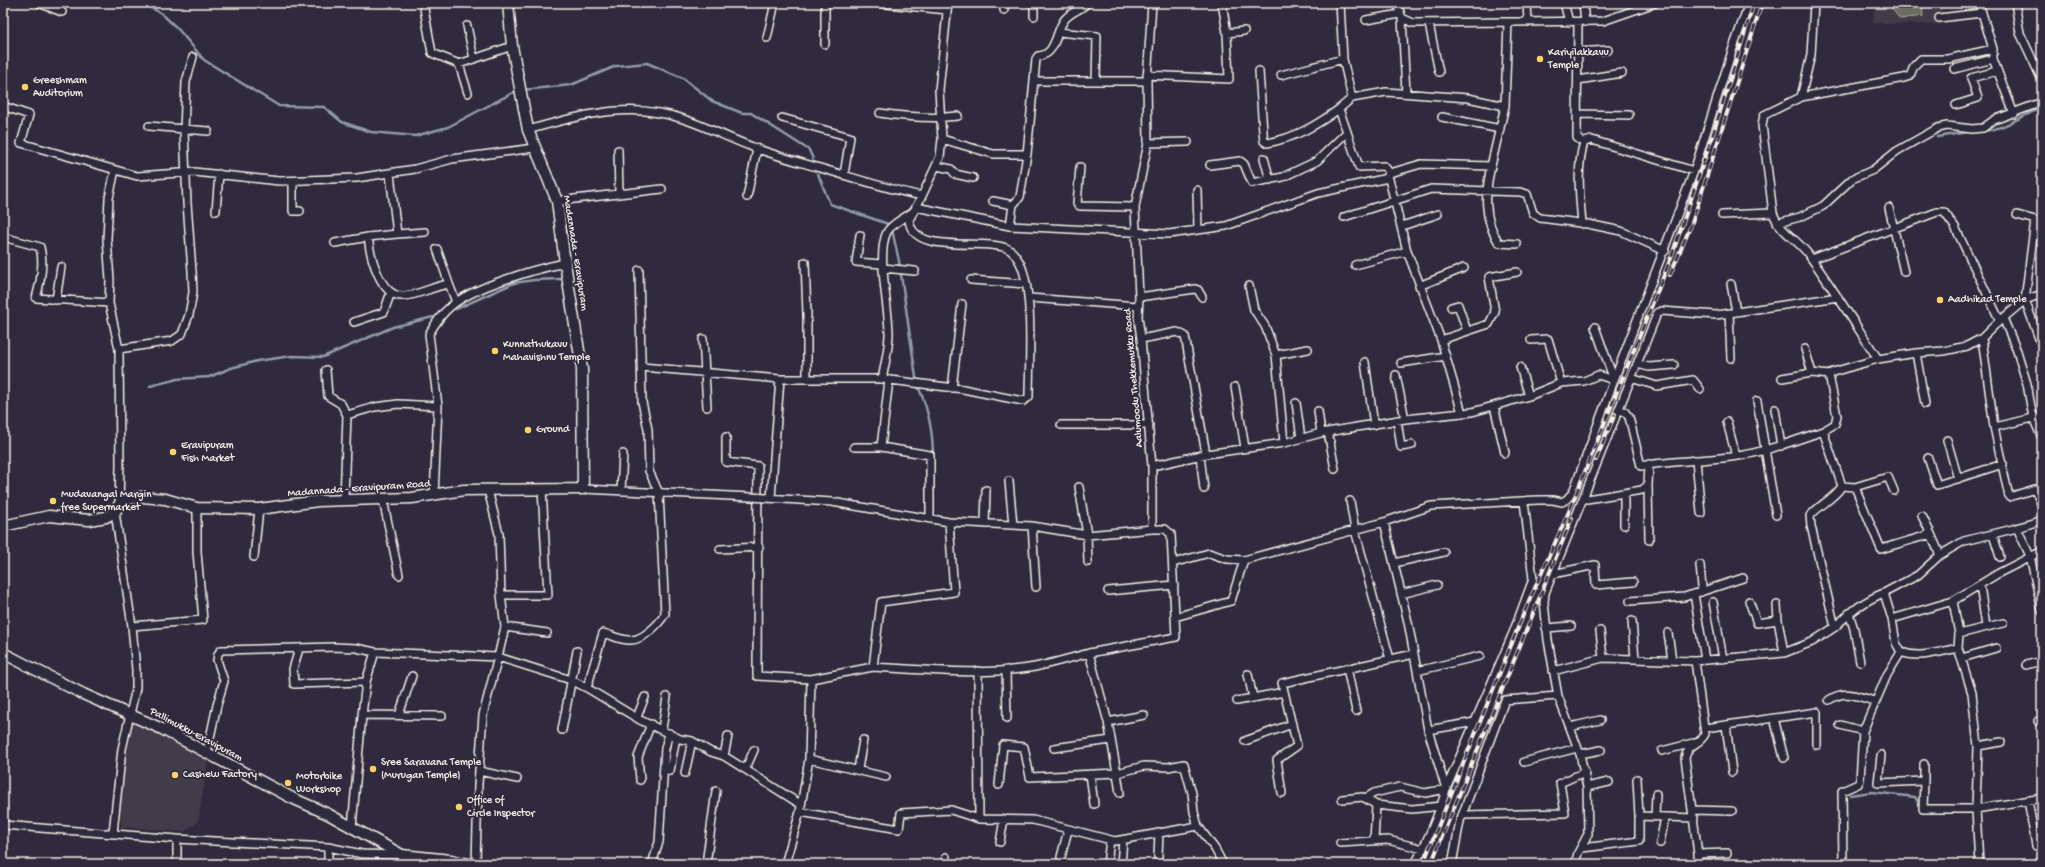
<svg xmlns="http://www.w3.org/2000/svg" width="2045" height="867" viewBox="0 0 2045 867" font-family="'Gochi Hand',sans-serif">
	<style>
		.built { fill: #433a48 }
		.green { fill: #6a6c5e; stroke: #afaea3 }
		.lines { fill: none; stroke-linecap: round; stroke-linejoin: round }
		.stream { stroke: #939ba8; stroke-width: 2.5 }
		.minor-casing { stroke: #f4f1e8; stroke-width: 10 }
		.tertiary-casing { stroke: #f4f1e8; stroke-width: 11 }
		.secondary-casing { stroke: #f4f1e8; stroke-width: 13 }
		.minor { stroke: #2f2a3d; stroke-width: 7 }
		.tertiary { stroke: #2f2a3d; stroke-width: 8 }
		.secondary { stroke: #2f2a3d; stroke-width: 10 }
		.rail-casing { stroke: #f4f1e8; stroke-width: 4 }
		.rail { stroke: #2f2a3d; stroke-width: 2.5; stroke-dasharray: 8; stroke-linecap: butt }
		.minor-bridge-casing { stroke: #f4f1e8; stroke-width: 10; stroke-linecap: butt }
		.minor-bridge { stroke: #2f2a3d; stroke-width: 7 }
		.poi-dot { fill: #ffd166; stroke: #2f2a3d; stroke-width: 1.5 }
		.labels { text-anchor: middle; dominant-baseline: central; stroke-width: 3.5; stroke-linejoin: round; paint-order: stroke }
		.poi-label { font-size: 11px; fill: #f4f1e8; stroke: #2f2a3d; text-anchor: start }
		.street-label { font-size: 11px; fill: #f4f1e8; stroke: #2f2a3d }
	</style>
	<rect width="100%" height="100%" fill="#2f2a3d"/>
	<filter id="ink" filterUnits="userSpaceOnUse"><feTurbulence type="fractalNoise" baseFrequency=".025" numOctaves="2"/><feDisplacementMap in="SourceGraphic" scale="8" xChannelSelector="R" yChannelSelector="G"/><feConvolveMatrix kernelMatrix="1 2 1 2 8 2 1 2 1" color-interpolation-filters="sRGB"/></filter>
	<g filter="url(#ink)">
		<path class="built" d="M1875,3H1943L1942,25L1873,23Z
			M131,719L208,761L198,822L184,832L121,827V792L127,737Z"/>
		<path class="green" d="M1893,3H1922L1923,16L1900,19L1893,10Z"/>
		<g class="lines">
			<path class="stream" d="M133,3L145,5L161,13L178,29L204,60L279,106L324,107L342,122L371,132L415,136L448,127L518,90
				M523,90L571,85L616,66L647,63L683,78L712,101L742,113H751L809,150L813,159
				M1983,131C2001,130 2021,117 2038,109L2041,105
				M1937,137L1968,132
				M818,174L830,204L891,225L899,261L917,384C932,416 934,442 933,478
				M456,309L514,283L534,280L560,279
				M150,386L177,379L209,377L231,368L257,361L292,356L323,357L393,327L433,317
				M1850,795L1872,792L1915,797L1921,807"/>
			<g class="minor-casing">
				<path id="minor" d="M39,3L62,12
					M423,3L432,53L459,64L512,46
					M877,3L947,10
					M1340,3L1343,59L1352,98L1386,92L1468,98L1505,106
					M1397,3L1402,18L1413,23L1508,22
					M1527,3L1528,22
					M1564,3L1569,22
					M1583,3L1585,22
					M1814,3L1811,55L1801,97L1764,115L1762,125L1773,213C1779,231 1797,239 1808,254C1833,288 1855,324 1878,359L1916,353L1944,351L1967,346L1982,338L1995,325L2025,300L2042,294
					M1979,3L1993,49V59L2014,114
					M2015,3L2020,33L2042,80
					M1004,10V3
					M1034,16V3
					M1402,18L1406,93
					M1939,18L1982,13
					M1366,20L1400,14
					M1578,22L1577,138L1584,143
					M1429,24L1439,72
					M467,26L474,59
					M1059,32L1097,36L1096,81
					M1227,33L1244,31
					M767,38L775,3
					M825,44V3
					M1578,52L1608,50
					M459,64L468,93
					M1954,69L1993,59
					M1259,71L1263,132L1264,141L1267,143C1295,138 1317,125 1339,109
					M1147,75L1229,79L1227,33L1222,3
					M1281,75L1343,59
					M1578,80L1622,73
					M1034,81H1147
					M1801,97L1904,78L1910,76L1914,66L1921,59H1948L1993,49
					M1956,105L1978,98L1971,78L1997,71
					M3,106L29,115L21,143L137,176L194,172L279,181L357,178L415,169L452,159L534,148
					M880,113C906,117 932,119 958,116
					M1577,114L1629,115
					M1442,117L1500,129
					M782,118L850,137L844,175
					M149,126L208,131
					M528,130C570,118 615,105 659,113C691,118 720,135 750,146C773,155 796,161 820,168C854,178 887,189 922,196L940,157L942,139L939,90L948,3
					M1347,132L1359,167L1384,166L1390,173
					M942,139L993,154H1027
					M1148,143L1188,142
					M618,150L619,194
					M1264,158L1270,180
					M1210,165L1240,161L1244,164L1252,183L1283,177L1317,161L1347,132L1339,109L1352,98
					M937,166L951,169L955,174L973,178
					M1491,166C1485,193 1483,219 1499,243L1517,244
					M1080,167L1077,204L1080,206L1135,207
					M115,170L109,198L107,239L110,280L109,303L119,349L120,464L119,505
					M390,174L397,234L368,237C370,255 380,298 404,296C419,295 434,286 449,284L456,302
					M293,181V211H300
					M1197,190L1198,230
					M747,197L757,149
					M557,201L662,189
					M993,201L1013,205
					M916,207L1010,226L1169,234L1226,226L1318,193L1388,178
					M1889,208L1904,272
					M216,211L219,174
					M1722,215L1773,213
					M2017,215L2035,220L2025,300L2042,347
					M1344,217L1431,189L1520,192L1527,194L1533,213L1540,218L1588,224L1621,231L1665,251
					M1777,223L1800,217L1823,206L1852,179L1873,170L1897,151L1938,128L1947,126L1972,129L1983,128L1994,120L2042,102
					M1582,224C1580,198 1576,168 1584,142L1592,140L1694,171
					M1010,226L1013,205L1020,197L1027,154L1036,59L1038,56C1057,55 1055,31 1065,19C1072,11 1081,10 1087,3
					M1402,226L1438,214
					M397,234L425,232
					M860,235L856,262L882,264
					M3,237L40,247C44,263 41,281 36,298L109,303
					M335,243L368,237
					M437,249L449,284
					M1812,259L1937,212H1944L1955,227L2000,321
					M805,262L807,314V378
					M1355,265L1407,251
					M883,268L915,271
					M639,270L642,402L648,429L649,471L659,493L665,614C659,624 643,640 631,640C622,641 611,635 603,633L587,688L640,720L680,739L692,741L711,752L724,756L800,804
					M971,280L1026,284
					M1731,284L1736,312
					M1249,286L1254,310L1265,326L1276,355L1284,443
					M1419,286L1464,268
					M1139,297L1195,289L1198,290L1202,297
					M1029,298L1138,306
					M56,300L61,267
					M1451,307L1458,305L1467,331
					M1729,313L1731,358
					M2003,318L2017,351L2027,384L2033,418L2042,438
					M354,322L384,312L391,292
					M1595,327L1614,380
					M1982,338L1994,427L2009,497L2035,489L2042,506
					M703,339L707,407
					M1141,339L1177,332L1185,336L1206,454
					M1441,340L1489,324L1495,312L1489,277L1517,272
					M1531,340L1548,339L1561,383
					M119,349L172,341L182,334L189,315L193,292L192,271L187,203L184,130L186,82L193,57
					M1805,349L1812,373
					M1916,353L1925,404
					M1276,355L1308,349
					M1878,359L1833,372L1829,375L1837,416L1835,424L1823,431L1842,486C1834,499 1820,504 1810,516L1811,526L1835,627C1850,612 1865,600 1884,593L1892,619L1896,643L1901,652C1919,659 1939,652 1958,648L1972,693L1978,746L1976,809L1979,864
					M1365,362L1374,425
					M1401,363L1446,356
					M1637,364L1649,367L1674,365
					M642,367L780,379H882L963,389L1023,401L1029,397C1029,365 1035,282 1017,258C1015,255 1010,249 1006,248C982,238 913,256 909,220L922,196
					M1520,367L1529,396
					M326,370L328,396L341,404L347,415L344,500
					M1396,375L1405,419
					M1631,378L1657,386L1693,380L1700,389
					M1782,378L1812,373L1829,375
					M882,379C885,364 889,348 889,333C889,307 876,253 887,232C891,224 904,218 911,213
					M889,380L881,447L930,455V519
					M1614,380L1694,171L1732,51L1749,3
					M1235,387L1245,448
					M952,388L962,304
					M1757,401L1776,515
					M1296,403L1301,438
					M1494,406L1505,453
					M1775,409L1781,446
					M3,411V420
					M1318,411L1321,433
					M1618,411H1624L1629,417L1641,466C1675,460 1710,461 1744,455C1771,450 1797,440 1823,431
					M1462,413L1441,340L1407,251L1388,175L1390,173L1421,164L1491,166L1505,106L1508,22L1603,21L1655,3
					M347,415L375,407L398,404L438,406
					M1397,420L1401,447L1412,445
					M1727,422L1736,456
					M1061,425H1149
					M1994,427L2042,416
					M1328,432L1335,469
					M726,437V462L758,466L757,676L811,679
					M1947,440L1958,479
					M854,447H881
					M1200,455L1204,489
					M1928,458L1937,485L2003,464
					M1696,460L1701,513
					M1152,466L1206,454L1284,443L1321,433L1405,419L1472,412L1529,396L1561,383L1584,381L1598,375L1614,380L1573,492L1567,499L1562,502L1553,500H1538L1431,506L1384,522L1244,560L1227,559L1209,553L1173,563
					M1009,481L1013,525
					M1648,485L1649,540
					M1842,486L1855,487L1881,549L1931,534L1940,555
					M1079,487L1087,535L1088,562
					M1855,487L1888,477L1894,491
					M542,489L548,595H501L505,627L498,657L571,680L587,688
					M583,489L751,497
					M488,490L499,534L501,595
					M621,491L623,454
					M1624,493V525
					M434,496L438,406L429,334C435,324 441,314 450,307C472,287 535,269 565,263
					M766,498L832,502L949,522L1032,526L1087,535L1152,529V466L1141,339L1138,317L1139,297L1135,207L1148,143L1147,81L1152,3
					M771,498L780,379
					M1583,498L1587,499L1642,490L1648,485L1649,464
					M383,500L399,575
					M1350,501L1355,530L1390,659
					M1922,516L1931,534
					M985,524L986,490
					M1032,526L1036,587
					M2017,528L2030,556L2042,611
					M1152,529H1165L1171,534L1176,637L1089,653L1108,722L1117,773L1144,766L1168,767L1184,764L1192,793L1194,812L1198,826L1215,849L1223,864
					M1993,535L2000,557
					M720,549L759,547
					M254,557L259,509
					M1394,563L1444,552
					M1700,565L1702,587L1701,592
					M1553,574L1595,565L1596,585L1633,582
					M1980,585L1986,627
					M1108,591L1174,585
					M1884,593L1918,575L1940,555L1964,541L2017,528L2042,520
					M1401,594L1437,585
					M1630,601L1684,597L1694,594
					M1749,601L1757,623L1778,620L1784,653
					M1953,601L1959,634L1958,648
					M1713,602L1723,659
					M1777,605L1778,620
					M1849,613L1854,629L1860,662
					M1175,617L1231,601L1244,560
					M1892,619L1953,601L1999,573L2042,551
					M1632,621L1635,659
					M132,626L203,620L197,552V508
					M505,627L547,633
					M1546,628L1571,626
					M1600,631L1603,658
					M1668,633L1672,660
					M1959,634L2003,623
					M299,649L293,669L294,684L366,682L362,715
					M1962,658L1996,648
					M1705,660L1694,594L1743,578
					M1695,661L1705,734C1700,745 1688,743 1685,758L1698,854V864
					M2026,665L2042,661
					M873,667C926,670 983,676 1035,667C1053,663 1071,658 1089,653
					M1347,668L1356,711
					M1006,670L1007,718
					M978,671L979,819
					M1417,671L1480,656
					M1553,671L1603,658L1695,661L1784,653L1812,642L1835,627
					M1248,674L1253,698
					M366,682L375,652
					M1829,700C1845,689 1857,696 1874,701
					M1237,701L1284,692
					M399,715L412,676
					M637,717L645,697
					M1774,718L1784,758
					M2038,721L2042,720
					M1108,722L1144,715
					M1726,725L1732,772
					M1840,725L1863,731
					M1570,727L1600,720
					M1705,728L1817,712V745
					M662,729L667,697
					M562,730L577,651
					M1428,730L1475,722
					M1245,741L1292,724
					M1978,746L2001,742
					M1054,748L1111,740
					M1662,751L1693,743
					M207,752L217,705L224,681L217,660L218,654L221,650L334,647L356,648L375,652L498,657L483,715L478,784L476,864
					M1580,754L1601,750
					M1881,755L1878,783L1924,781L1923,809H1976L2042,798
					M724,756L728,736
					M809,759L886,777
					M1524,762L1577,748
					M746,768L754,750
					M858,769L863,740
					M479,771L517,779
					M670,771L676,737
					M685,773L692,741
					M1090,774L1094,804
					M1637,779L1639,816L1694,818
					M640,780L638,757L651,724
					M1924,781V764
					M999,785L1003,745L1024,747L1030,777L1117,773L1120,793
					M1587,787L1609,782
					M1282,793L1277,760L1297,746L1282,683L1414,654
					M1366,798L1374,793L1400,787L1425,793L1446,789L1428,730L1408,622L1384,522
					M1342,799L1363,797L1376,805L1412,809L1442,806
					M2028,800L2036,846
					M1692,810L1732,811
					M800,812L899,829L901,813L951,810L979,819L1033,820L1115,841L1198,826
					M1462,815L1565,813L1560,783L1585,772
					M1655,817L1656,794
					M3,825L177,839L328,847L362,854L399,855
					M352,827L362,715L442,716
					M113,833L122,749L136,688V670L132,626L115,512
					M177,839V864
					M1374,841L1376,805
					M1000,842L1004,819
					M1340,843L1388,840L1423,849
					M1660,843L1665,817
					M1582,848L1639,841V816
					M1698,854L1727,853
					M1061,857L1068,830
					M1158,857L1159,832
					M328,864V847
					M652,864L659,842L665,748L669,733
					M706,864L716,791
					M785,864L800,812L809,759L811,679L873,667L881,602L954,592L949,522
					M945,864L946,857
					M1107,864L1110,840
					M1121,864L1123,840
					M1415,864C1428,839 1439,816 1446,789L1513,633L1533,579L1524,501
					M1452,864L1460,821L1505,700L1558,696
					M1575,864L1578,853L1588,834L1587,787L1580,754L1558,696L1548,640L1544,602L1545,593L1655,319L1657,313L1662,311L1716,315L1838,297
					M1843,864L1842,791L1858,784L1860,780L1863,731L1887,675L1901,652"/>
			</g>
			<g class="tertiary-casing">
				<path id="tertiary" d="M3,4V3"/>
			</g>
			<g class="secondary-casing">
				<path id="secondary" d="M3,526L49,516L89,520L106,517L115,512L119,505L128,499L142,497L165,499L197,508L259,509L318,501L412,498L464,490L583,489L582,369L565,263L557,201L528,130L512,46L508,3
					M3,653L83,694L162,729L292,798L328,814L402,855L451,860L469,864"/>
			</g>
			<use href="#minor" class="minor"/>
			<use href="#tertiary" class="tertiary"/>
			<use href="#secondary" class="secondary"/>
			<g class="rail-casing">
				<path id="rail" d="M1670,275L1692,223L1762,3
					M1596,460L1615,414
					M1423,864L1523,615L1570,509L1672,255L1714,131L1754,3
					M1431,864L1572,518"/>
			</g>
			<use href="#rail" class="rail"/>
			<g class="minor-bridge-casing">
				<path id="minor-bridge" d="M751,497L766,498"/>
			</g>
			<use href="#minor-bridge" class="minor-bridge"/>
		</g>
	</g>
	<g class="poi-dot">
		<circle cx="1540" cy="59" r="4"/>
		<circle cx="25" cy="87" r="4"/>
		<circle cx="1940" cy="300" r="4"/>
		<circle cx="495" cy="351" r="4"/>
		<circle cx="528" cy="430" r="4"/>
		<circle cx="173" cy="452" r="4"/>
		<circle cx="53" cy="501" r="4"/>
		<circle cx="373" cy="769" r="4"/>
		<circle cx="175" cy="775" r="4"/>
		<circle cx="288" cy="783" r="4"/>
		<circle cx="459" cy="807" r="4"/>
	</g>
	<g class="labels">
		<g class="poi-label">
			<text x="1548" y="53">Kariyilakkavu<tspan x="1548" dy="13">Temple</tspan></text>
			<text x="33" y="81">Greeshmam<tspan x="33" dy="13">Auditorium</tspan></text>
			<text x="1948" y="300">Aadhikad Temple</text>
			<text x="503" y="345">Kunnathukavu<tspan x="503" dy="13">Mahavishnu Temple</tspan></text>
			<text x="536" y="430">Ground</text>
			<text x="181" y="446">Eravipuram<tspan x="181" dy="13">Fish Market</tspan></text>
			<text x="61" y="495">Mudavangal Margin<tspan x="61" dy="13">free Supermarket</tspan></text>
			<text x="381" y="763">Sree Saravana Temple<tspan x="381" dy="13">(Murugan Temple)</tspan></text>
			<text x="183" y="775">Cashew Factory</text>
			<text x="296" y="777">Motorbike<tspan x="296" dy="13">Workshop</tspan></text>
			<text x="467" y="801">Office of<tspan x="467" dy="13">Circle Inspector</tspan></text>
		</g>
		<g class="street-label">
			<text transform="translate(575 253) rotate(81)">Madannada - Eravipuram</text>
			<text transform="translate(1134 378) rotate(-95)">Aalumoodu Thekkemukku Road</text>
			<text transform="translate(359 489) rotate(-4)">Madannada - Eravipuram Road</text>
			<text transform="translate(196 735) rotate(28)">Pallimukku-Eravipuram</text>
		</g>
	</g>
	<rect width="2045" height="867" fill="none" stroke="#2f2a3d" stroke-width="16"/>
	<rect x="8" y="8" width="2029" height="851" fill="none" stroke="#f4f1e8" stroke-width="1.5" filter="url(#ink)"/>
</svg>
